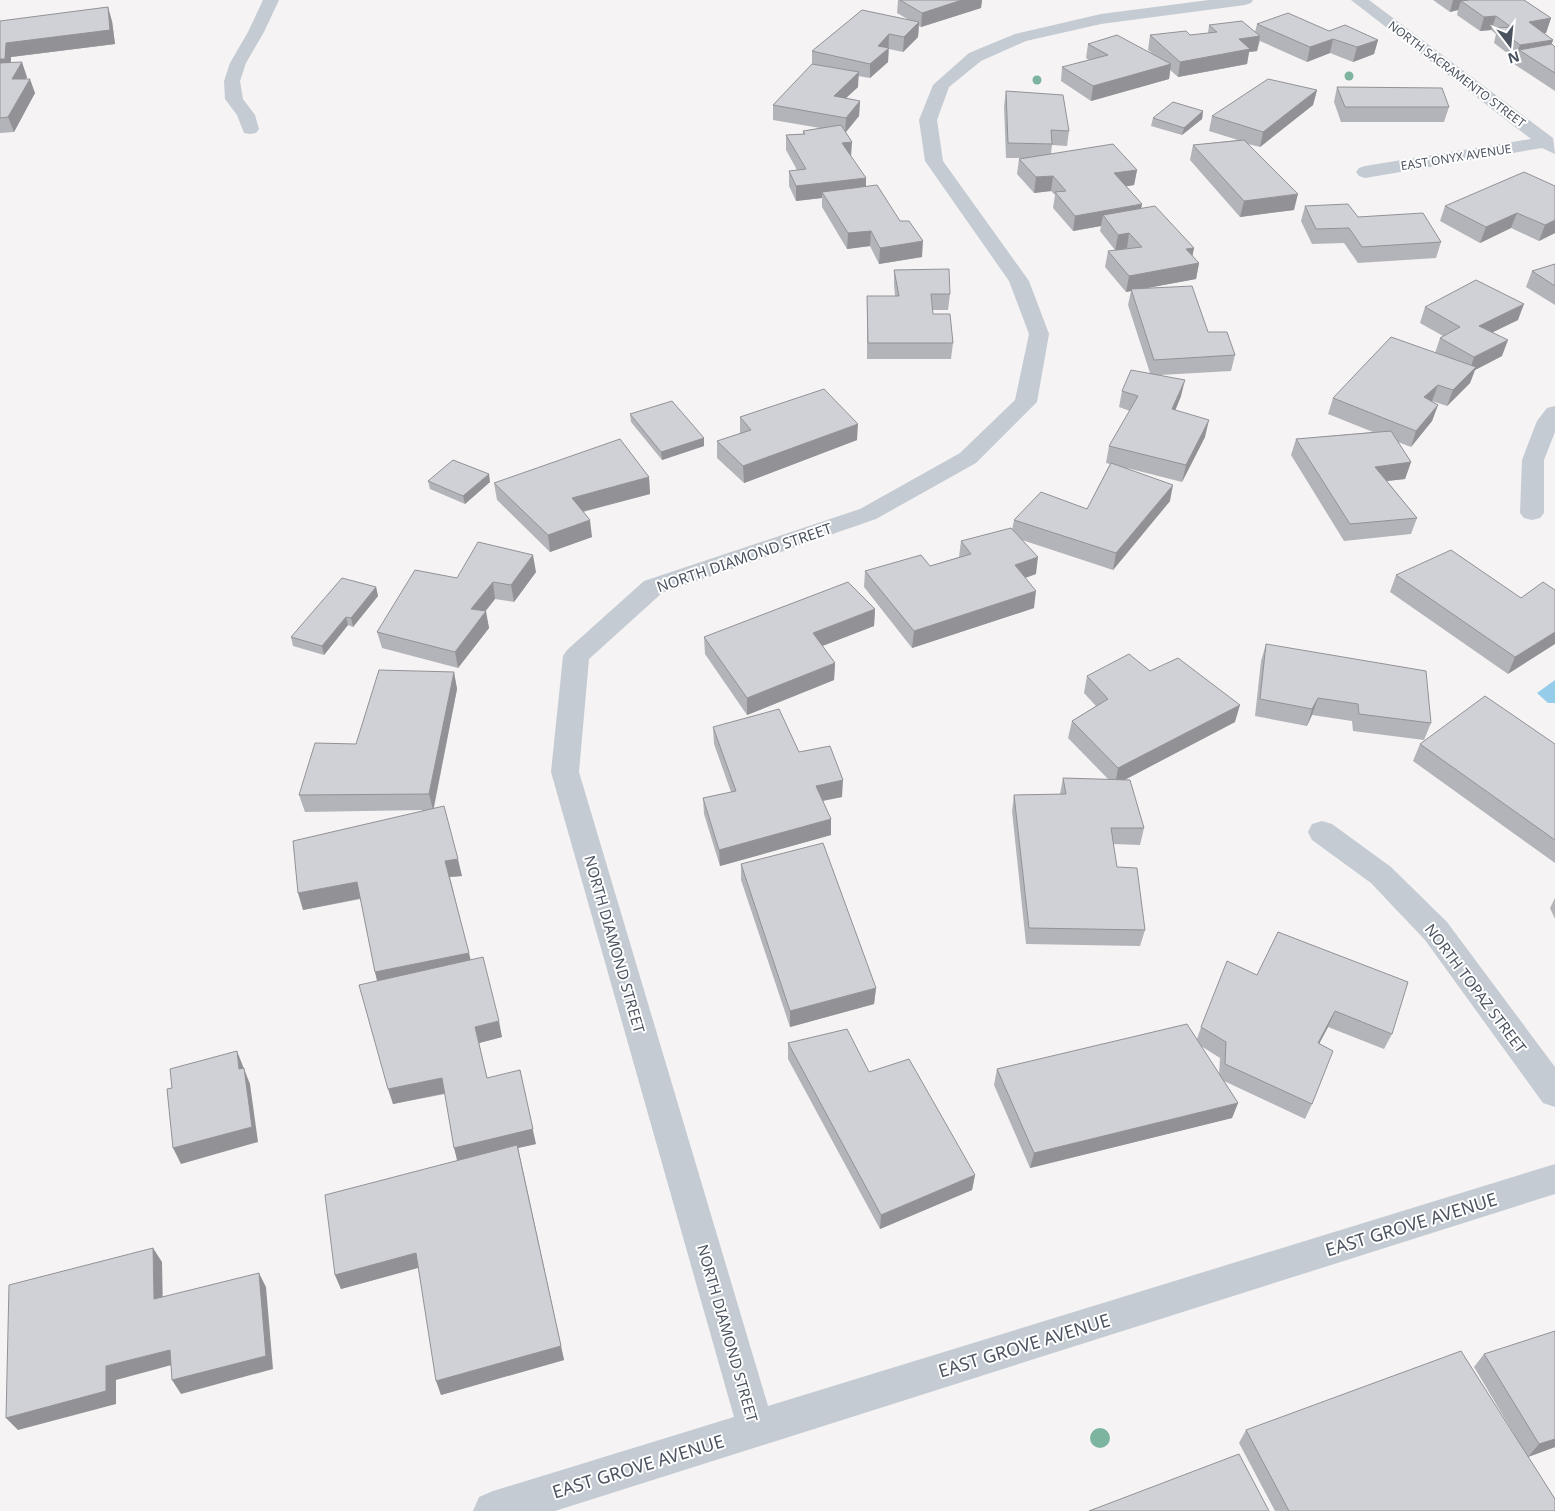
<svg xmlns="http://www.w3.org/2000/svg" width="1555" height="1511" viewBox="0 0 1555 1511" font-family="'Noto Sans',sans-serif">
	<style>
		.water { fill: #94ccea }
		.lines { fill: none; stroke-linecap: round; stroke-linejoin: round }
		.minor { fill: #c4cbd3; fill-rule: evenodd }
		.tree { fill: #7db4a0 }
		.wall { fill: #b3b4b9; fill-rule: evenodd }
		.shaded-wall { fill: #929296 }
		.building { fill: #d0d1d7; stroke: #929296 }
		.labels { text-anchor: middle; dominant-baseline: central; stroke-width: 4; stroke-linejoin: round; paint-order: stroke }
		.far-street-label { font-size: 12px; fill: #4b5360; stroke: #fff }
		.street-label { font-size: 15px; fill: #4b5360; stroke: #fff }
		.near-street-label { font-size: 18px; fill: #4b5360; stroke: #fff }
	</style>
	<rect width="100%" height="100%" fill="#f5f3f3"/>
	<path class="water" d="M1555,680V703H1548L1537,693Z"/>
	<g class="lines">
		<path class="minor" d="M263,0H279L264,32L246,63L240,81L243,99L255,115L259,129L256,133L250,134L244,133L237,115L225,99L224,81L230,63L248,32Z
			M1209,0H1253L1251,3L1245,5L1101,24L1026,41L981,61L949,87L937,120L943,161L1029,281L1049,334L1037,402L976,463L876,519L662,593L589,659L579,772L768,1406L1555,1164V1194L555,1511H473L479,1497L493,1491L734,1417L551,772L563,656L567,650L644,581L860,509L960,453L1015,400L1029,334L1009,281L925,161L919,120L933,85L969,53L1015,34L1101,14Z
			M1351,0H1369L1553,138L1555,154L1542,148L1365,178L1359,176L1356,172L1359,168L1365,166L1531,139Z
			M1555,406V432L1544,460V513L1540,518L1532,520L1524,518L1520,513L1522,460L1537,421L1547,408Z
			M1322,821L1332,824L1391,867L1447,922L1555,1067V1107L1543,1103L1425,940L1371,883L1312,840L1308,832L1312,824Z"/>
	</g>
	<g class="tree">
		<circle cx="1349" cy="76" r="4.5"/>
		<circle cx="1037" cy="80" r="4.5"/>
		<circle cx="1100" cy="1438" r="10"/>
	</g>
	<path class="wall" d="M898,0H982L981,8L921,27L919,26L918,37L903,52L889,49L888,62L870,78L858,76V87L846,98L860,101L859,116L846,132L851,156L866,186L922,257L879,264L870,246L847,249L822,207V198L796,201L789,186V171L797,170L786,150V135L803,134V131L820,128L773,120V105L812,65V51L909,20L897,13Z
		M1433,0H1524L1551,18L1546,33H1544L1553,40L1551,45L1555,47V91L1514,64L1516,59H1515L1494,43L1496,34L1491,30L1480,31L1457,15L1458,10L1450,12Z
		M0,21H112L115,44L11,57V62L27,77L26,79L35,93L14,132L0,133Z
		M1257,24L1329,31L1378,40L1374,54L1353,62L1330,53L1307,62L1260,41L1257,51L1249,52L1247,64L1178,77L1170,70L1169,79L1091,101L1061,81L1062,67L1089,60L1086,58L1088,44L1153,54L1148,50L1150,35H1190L1208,33L1209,25L1255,32Z
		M1337,87L1449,107L1444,122H1341L1334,102Z
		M1317,90L1313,105L1260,147L1248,144L1294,210L1240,217L1190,160L1193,145L1238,140L1209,131L1212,116Z
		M1006,91L1069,131L1067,146L1052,145L1051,154L1137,170L1134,185L1126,186L1142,204L1141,209L1194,248L1192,256L1199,263L1196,279L1141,289L1208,332L1235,355L1231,371L1160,375L1181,396L1175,410L1205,437L1182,482L1127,468L1170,501L1113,570L1022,540L1036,574L1025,578L1034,608L912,648L864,587L865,571L930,566L959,557L961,541L1012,530L1014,520L1087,509L1110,464L1106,463L1109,446L1130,411L1119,407L1122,391L1150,373L1128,305L1131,291L1126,292L1105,267L1108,251L1115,250L1100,231L1101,226L1073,231L1053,208L1055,195L1051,191L1034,193L1017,174L1019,159L1021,158H1006L1004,106Z
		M1203,111L1202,119L1182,135L1151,126L1153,118Z
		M1555,186V233L1539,241L1511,228L1480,243L1440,221L1445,206Z
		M1305,206L1358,217L1441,242L1436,258L1358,263L1344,243L1312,244L1301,221Z
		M1555,264V305L1526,287L1532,271Z
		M894,270L950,294L948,310H932L933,314L953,343L951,359H867V296H895L894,285Z
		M1425,307L1518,320L1492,332L1502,356L1475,370L1470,383L1447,406L1432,401L1438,405L1432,421L1411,447L1398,442L1411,462L1405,479L1387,481L1417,518L1411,534L1344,541L1291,455L1296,439L1373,432L1328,414L1333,398L1435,353L1440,338L1443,336L1420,323Z
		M630,414L704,438V446L662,460L631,422Z
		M740,417L857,440L744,483L717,458V441L740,433Z
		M649,477L650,494L583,512L592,537L550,552L497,500L494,483Z
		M428,481L490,482L465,504L430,489Z
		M536,572L514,602L495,599L485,611L489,628L458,668L382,648L377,632L457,578Z
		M1396,575L1521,598L1555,590L1508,674L1390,592Z
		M376,587L378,596L353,627L348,625L324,655L293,646L291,637Z
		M875,609L874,626L822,646L835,663L834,680L747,715L705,654L704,637Z
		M1266,644L1431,723L1424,740L1353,731L1352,721L1312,715L1307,726L1255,716L1261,661Z
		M1150,671L1235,722L1124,780L1144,828L1140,845L1113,844L1117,867L1145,930L1140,946L1026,944L1012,811L1014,795L1060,794L1063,778L1109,780L1068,738L1072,721L1096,706L1084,693L1087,676Z
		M454,672L457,689L434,808L462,876L450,877L470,960L502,1037L479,1043L487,1078L536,1144L518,1148L564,1360L441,1395L418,1268L341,1289L335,1275L457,1161L445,1094L393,1104L377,981L361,899L303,910L423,810L305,812L299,795L356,744Z
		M713,727L799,752L842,797L823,801L831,835L720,866L704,814L703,798L731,792L714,744Z
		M1420,744H1555V863L1413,761Z
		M741,864L876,988L874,1004L790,1027L741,880Z
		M1555,898V919L1550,908Z
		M1257,975L1392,1034L1384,1049L1328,1027L1319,1044L1312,1104L1305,1119L1224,1081L1238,1103L1232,1118L1030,1168L994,1085L997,1069L1197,1039L1201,1027ZM1201,1046L1220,1058L1219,1075Z
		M788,1043L869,1072L975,1175L972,1190L880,1229L788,1059Z
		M1484,1354L1555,1447L1528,1457L1555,1511H1275L1239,1443L1246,1430L1514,1434L1474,1367Z"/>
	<path class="shaded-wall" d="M962,0H982L981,8L921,27L922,13Z
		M1453,0H1496L1461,1L1458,10L1450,12Z
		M108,7L112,21L115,44L11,57L10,73L0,74V59L6,43Z
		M1496,16L1491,30L1480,31L1484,17Z
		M1551,18L1546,33L1524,36L1529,22Z
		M919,22L918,37L903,52L904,37Z
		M889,34L888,62L870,78V64L878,46Z
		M1260,36L1257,51L1249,52L1247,64L1178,77L1180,62L1239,39Z
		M1333,39L1330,53L1307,62L1310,47Z
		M1378,40L1374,54L1353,62L1357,47Z
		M1553,40L1548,54L1519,50L1516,59H1515L1520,45Z
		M22,62L27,77L18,93L12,79Z
		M1171,64L1169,79L1091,101L1093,86Z
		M859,72L858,87L833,110L834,96Z
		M30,79L35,93L14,132L8,117Z
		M1317,90L1313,105L1260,147L1263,132Z
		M860,101L859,116L845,133L846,118Z
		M1203,111L1202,119L1182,135L1184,128Z
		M852,142L851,157L842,143Z
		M1137,170L1134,185L1112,189L1114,173Z
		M1053,176L1051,191L1034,193L1036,177Z
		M866,178V193L822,192V198L796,201V186Z
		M1298,194L1294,210L1240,217L1244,201Z
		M1142,204L1139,219L1103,215L1101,226L1073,231L1075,216Z
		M1517,213L1511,228L1480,243L1486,227Z
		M1555,220V233L1539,241L1545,225Z
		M871,231L870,246L847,249L848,233Z
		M1129,233L1127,248L1115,251L1118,235Z
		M923,241L922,257L879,264L880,248Z
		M1194,248L1191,263L1186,249Z
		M1199,263L1196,279L1126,292L1129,276Z
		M1524,304L1518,320L1473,342L1479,326Z
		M1508,340L1502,356L1475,370L1470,383L1447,406L1453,390L1469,373L1474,357Z
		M1185,380L1181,396L1169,426L1172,409Z
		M1438,385L1432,401L1419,413L1424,397Z
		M1438,405L1432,421L1411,447L1416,431Z
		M1209,420L1205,437L1182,482L1186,465Z
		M858,424L857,440L744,483L743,466Z
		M704,438V446L662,460L661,452Z
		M1411,462L1405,479L1369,483L1375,467Z
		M489,474L490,482L465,504L463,496Z
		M649,477L650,494L573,514L572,498Z
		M1173,485L1170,501L1113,570L1116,553Z
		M590,520L592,537L550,552L548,535Z
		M533,555L536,572L514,602L511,585Z
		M1038,557L1036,574L1013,582L1015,565Z
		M493,582L495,599L474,626L471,609Z
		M376,587L378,596L353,627L351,618Z
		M1036,591L1034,608L912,648L914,631Z
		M875,609L874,626L812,650L813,633Z
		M486,611L489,628L458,668L455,652Z
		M346,617L348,625L324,655L322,646Z
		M1555,632V644L1508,674L1515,657Z
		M835,663L834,680L747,715V698Z
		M454,672L457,689L433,810L429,794Z
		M1318,698L1312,715L1307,726L1312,709Z
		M1240,705L1235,722L1115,785L1118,768Z
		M843,780L842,797L816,802V786Z
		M831,819V835L720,866L719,850Z
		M458,859L462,876L449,877L445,861Z
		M357,882L362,898L303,910L298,893Z
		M469,953L473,969L379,988L375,972Z
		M876,988L874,1004L790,1027V1011Z
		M1335,1011L1328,1027L1311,1059L1318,1043Z
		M499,1021L502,1037L479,1043L475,1027Z
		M237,1051L250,1084L258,1142L181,1164L173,1148L239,1069Z
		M520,1070L536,1144L518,1148L564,1360L441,1395L436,1381L458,1163L454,1148Z
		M442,1078L446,1093L393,1104L388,1089Z
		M1238,1103L1232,1118L1030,1168L1034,1153Z
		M975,1175L972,1190L880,1229L881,1215Z
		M153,1248L162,1262L163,1313L154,1299Z
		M416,1253L421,1267L341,1289L335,1275Z
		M259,1273L266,1287L273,1369L181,1394L172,1380Z
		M170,1350L179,1363L116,1380V1404L18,1430L6,1418L106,1366Z
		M1555,1439V1447L1528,1457L1539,1444Z"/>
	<path class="building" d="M900,0H962L922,13Z
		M1469,0H1524L1551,18L1529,22L1553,40L1520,45L1498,28L1511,27L1496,16L1484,17L1461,1Z
		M108,7L110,30L6,43L5,59H0V21Z
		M862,10L919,22L904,37L889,34L878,46L889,48L870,64L812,51Z
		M1288,13L1329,31L1345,25L1378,40L1357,47L1333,39L1310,47L1257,24Z
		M1242,21L1260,36L1239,39L1250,49L1180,62L1150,35L1186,31L1190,35L1217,32L1209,25Z
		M1117,35L1171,64L1093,86L1062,67L1108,55L1088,44Z
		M1552,44L1555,47V73L1519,50Z
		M22,62L12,79H30L8,117L0,118V63Z
		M812,64L859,72L834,96L860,101L846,118L773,105Z
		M1268,79L1317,90L1263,132L1212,116Z
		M1337,87L1442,88L1449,107H1345Z
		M1006,91L1063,95L1069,131L1051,130L1052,144L1008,143Z
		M1173,102L1203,111L1184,128L1153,118Z
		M841,125L852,142L842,143L866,178L796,186L789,171L806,169L786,135L805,134L803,131Z
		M1244,140L1298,194L1244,201L1193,145Z
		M1113,144L1137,170L1114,173L1142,204L1075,216L1055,192L1066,191L1053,176L1036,177L1019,159Z
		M1524,172L1555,186V220L1545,225L1517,213L1486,227L1445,206Z
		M877,185L900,221H909L923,241L880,248L871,231L848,233L822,192Z
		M1348,204L1358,217L1423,213L1441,242L1362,247L1349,228L1316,229L1305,206Z
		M1155,206L1194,248L1186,249L1199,263L1129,276L1108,251L1142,247L1129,233L1118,235L1103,215Z
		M1555,264V286L1532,271Z
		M949,269L950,294H931L933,314H950L953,343H868L867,296H899L894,270Z
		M1476,280L1524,304L1479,326L1508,340L1474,357L1440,338L1460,327L1425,307Z
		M1192,286L1208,332H1227L1235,355L1154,360L1131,289Z
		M1391,337L1476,367L1453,390L1438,385L1424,397L1438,405L1416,431L1333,398Z
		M1131,370L1185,380L1172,409L1209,420L1186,465L1109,446L1138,396L1122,391Z
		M824,389L858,424L743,466L717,441L751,430L740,417Z
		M672,401L704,438L661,452L630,414Z
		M1391,431L1411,462L1375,467L1417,518L1350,524L1296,439Z
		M620,439L649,477L572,498L590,520L548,535L494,483Z
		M453,460L489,474L463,496L428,481Z
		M1111,463L1173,485L1116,553L1014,520L1041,492L1087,509Z
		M1011,528L1038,557L1015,565L1036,591L914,631L865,571L921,555L930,566L971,554L961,541Z
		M478,542L533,555L511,585L493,582L471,609L486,611L455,652L377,632L415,570L457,578Z
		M1451,550L1521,598L1543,582L1555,590V632L1515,657L1396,575Z
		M342,578L376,587L351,618L346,617L322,646L291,637Z
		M848,582L875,609L813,633L835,663L747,698L704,637Z
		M1266,644L1426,671L1431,723L1359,714L1358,704L1318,698L1312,709L1260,699Z
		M1129,654L1150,671L1178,658L1240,705L1118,768L1072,721L1108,699L1087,676Z
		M379,670L454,672L429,794L299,795L315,743L356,744Z
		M1485,696L1555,744V840L1420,744Z
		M779,709L799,752L830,746L843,780L816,786L831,819L719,850L703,798L736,791L713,727Z
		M1063,778L1130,780L1144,828H1111L1117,867L1137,868L1145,930L1029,928L1014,795L1066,794Z
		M444,806L458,859L445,861L469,953L375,972L357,882L298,893L293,841Z
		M823,843L876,988L790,1011L741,864Z
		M1278,932L1408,982L1392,1034L1335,1011L1318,1043L1333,1051L1312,1104L1225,1064L1226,1042L1201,1027L1227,961L1257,975Z
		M483,957L499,1021L475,1027L487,1078L520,1070L533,1129L454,1148L442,1078L388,1089L359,985Z
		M1187,1024L1238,1103L1034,1153L997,1069Z
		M847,1029L869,1072L909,1059L975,1175L881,1215L788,1043Z
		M237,1051L239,1069L244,1068L252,1127L173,1148L167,1089L172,1088L170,1069Z
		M517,1145L561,1346L436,1381L416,1253L335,1275L325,1195Z
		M153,1248L154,1299L259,1273L266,1356L172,1380L170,1350L106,1366V1391L6,1418L9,1285Z
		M1555,1331V1439L1539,1444L1484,1354Z
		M1461,1351L1555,1499V1511H1289L1246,1430Z
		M1239,1454L1269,1511H1089Z"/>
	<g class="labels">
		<g class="far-street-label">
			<text transform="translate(1457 74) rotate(37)">NORTH SACRAMENTO STREET</text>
			<text transform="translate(1456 157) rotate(-9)">EAST ONYX AVENUE</text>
		</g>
		<g class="street-label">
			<text transform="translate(744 557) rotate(-19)">NORTH DIAMOND STREET</text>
			<text transform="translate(615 944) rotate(74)">NORTH DIAMOND STREET</text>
			<text transform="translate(1476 988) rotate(53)">NORTH TOPAZ STREET</text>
			<text transform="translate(728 1333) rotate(74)">NORTH DIAMOND STREET</text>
		</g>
		<g class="near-street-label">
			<text transform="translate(1411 1224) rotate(-17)">EAST GROVE AVENUE</text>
			<text transform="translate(1024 1345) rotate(-17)">EAST GROVE AVENUE</text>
			<text transform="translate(638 1466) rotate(-17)">EAST GROVE AVENUE</text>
		</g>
	</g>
	<g transform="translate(1510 45) rotate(164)" stroke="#ffffff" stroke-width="4" paint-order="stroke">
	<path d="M0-4L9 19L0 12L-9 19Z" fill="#4b5360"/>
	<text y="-8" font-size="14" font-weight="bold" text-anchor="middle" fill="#4b5360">N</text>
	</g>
</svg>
